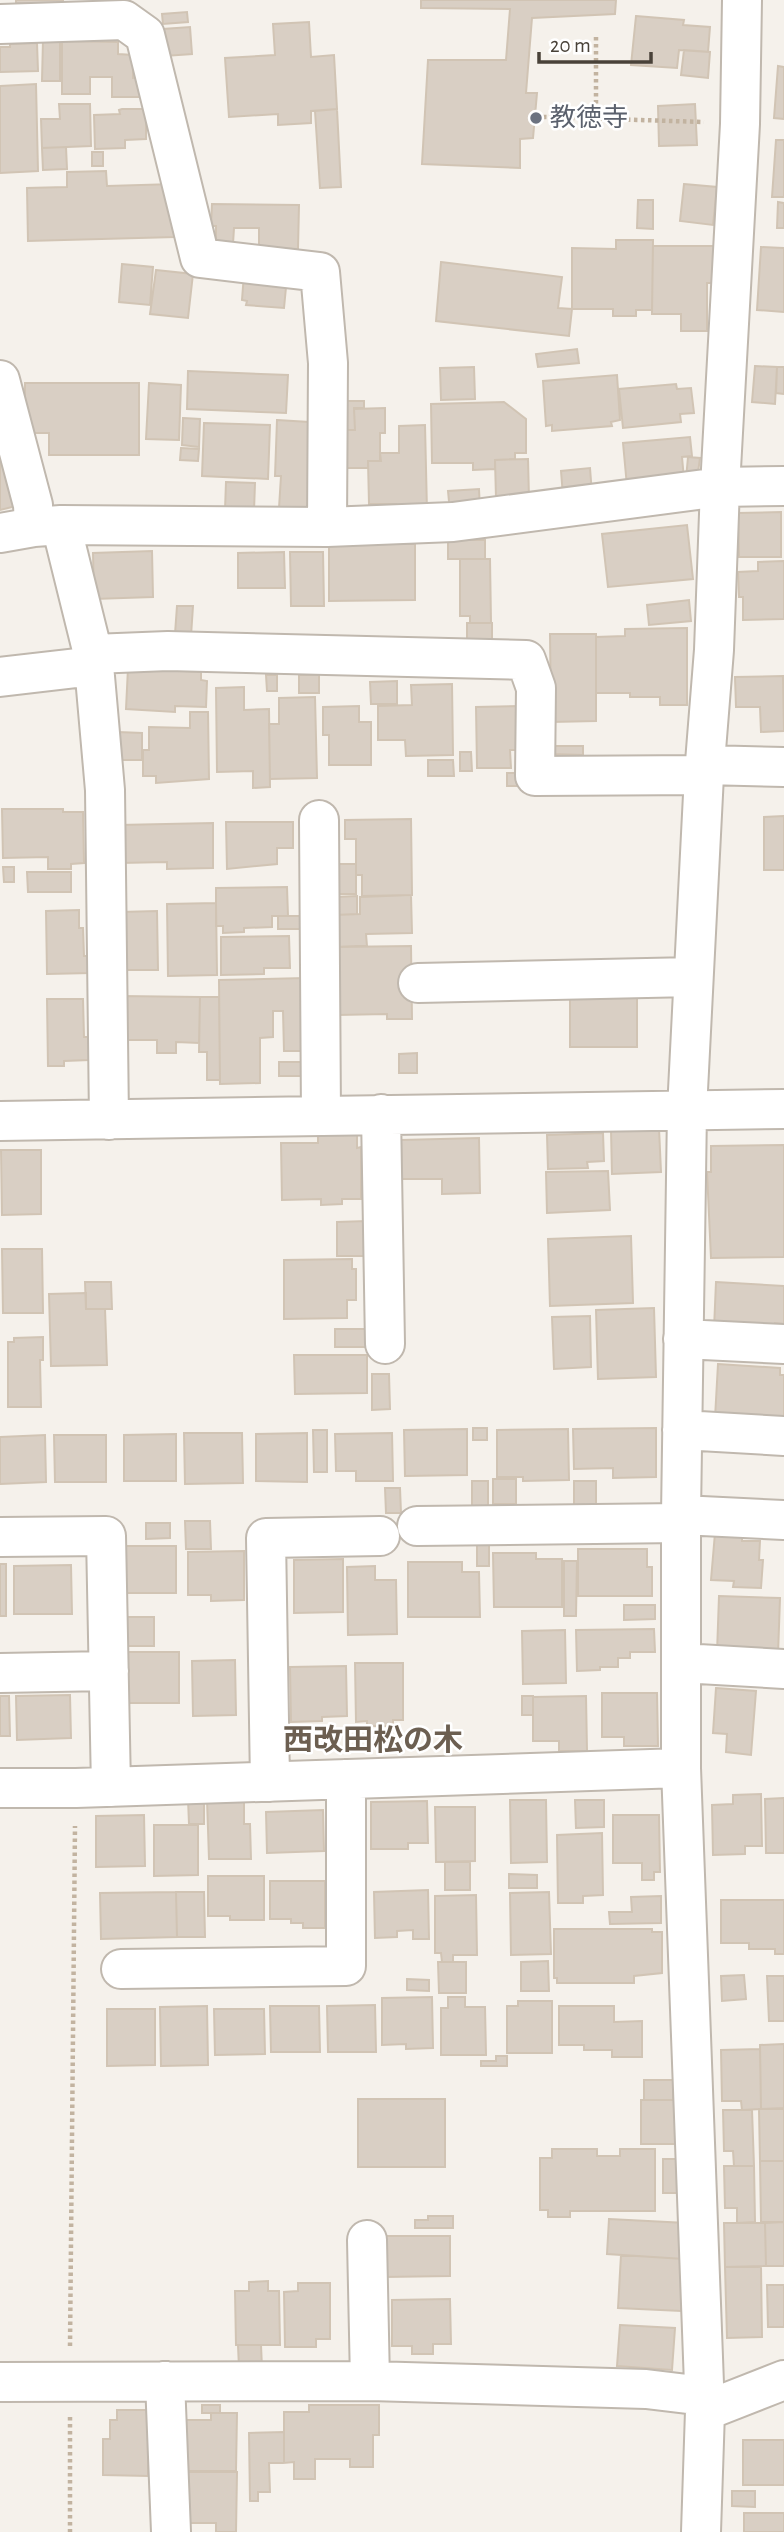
<svg xmlns="http://www.w3.org/2000/svg" width="784" height="2532" viewBox="0 0 784 2532" font-family="'Alegreya Sans','Noto Sans JP',sans-serif">
	<style>
		.building { fill: #d9cfc4; stroke: #d1c4b4; stroke-width: 2 }
		.lines { fill: none; stroke-linecap: round; stroke-linejoin: round }
		.minor-casing { stroke: #c0b8ae; stroke-width: 42 }
		.path { stroke: #c2b3a0; stroke-width: 4.5; stroke-dasharray: 3.5 3.5; stroke-linecap: butt }
		.minor { stroke: #fff; stroke-width: 38 }
		.worship-dot { fill: #6b7280; stroke: #fff; stroke-width: 2.5 }
		.labels { text-anchor: middle; dominant-baseline: central; stroke-width: 5; stroke-linejoin: round; paint-order: stroke }
		.worship-label { font-size: 26px; fill: #5b616d; stroke: #fff; text-anchor: start }
		.quarter-label { font-size: 30px; font-weight: bold; fill: #6c5f51; stroke: #fff }
	</style>
	<rect width="100%" height="100%" fill="#f5f1eb"/>
	<path class="building" d="M16,0H63V4L16,3Z
		M421,0H616L615,14L532,18L526,93H537L533,138L520,139V168L422,164L428,60H506L510,9L421,8Z
		M187,12L188,22L163,24L162,14Z
		M636,16L684,20L683,25L710,27L708,52L679,50L677,68L631,65Z
		M309,22L311,57L334,55L337,109L311,111V123L278,125V114L229,117L225,58L275,55L273,24Z
		M190,27L192,54L165,56L163,29Z
		M43,40H60V81H42Z
		M62,41L118,42V54L133,55V78H141V97H112V77H90V94H62Z
		M37,43L38,71L0,72V47H10V44Z
		M684,50L710,52L708,78L681,75Z
		M778,66L784,67V119L774,118Z
		M36,84L38,171L0,173V86Z
		M59,104H90L91,146L42,148L41,119H60Z
		M695,104L697,145L659,146L658,106Z
		M122,109H146V139L125,140V148L95,149L94,115L120,114L119,110Z
		M337,109L341,187L320,188L315,111Z
		M776,140H784V197H772Z
		M66,147L67,169L43,170L42,148Z
		M92,152H103V166H92Z
		M106,171L107,186L174,184L175,237L28,241L27,188L67,187V172Z
		M684,184L717,187L713,225L680,221Z
		M638,200H653V229L637,228Z
		M778,202L784,203V228H777Z
		M212,204L299,205L298,249L259,248V228H234L233,244L216,242V226H211Z
		M616,240H653L652,310H636V316H613V309H572V248L616,249Z
		M653,246H716V283H707V331H681V314H652Z
		M761,247L784,248V312L757,310Z
		M441,262L562,277L558,308L572,309L569,336L436,321Z
		M122,264L153,267L150,305L119,302Z
		M156,270L193,274L188,318L150,314Z
		M244,274L287,277L284,308L246,305L247,301L242,300Z
		M577,349L579,363L538,367L536,354Z
		M755,366L777,367L775,404L752,402Z
		M474,367L475,399L441,400L440,368Z
		M777,367H784V394L776,393Z
		M188,371L288,375L286,413L187,409Z
		M617,375L620,420L611,422L612,426L552,431V425L546,426L543,381Z
		M25,383H139V455H49V433H25Z
		M149,383L181,385L179,440L146,439Z
		M676,384L677,389L691,388L694,413L680,414L681,422L623,428L619,389Z
		M337,401H364V408H354L355,430H338Z
		M504,402L526,419V453H515V459L495,460V469L473,470V463H432L431,404Z
		M385,408V433H380V461H368V468H338V430H355L354,409Z
		M183,418L200,419L199,447L182,445Z
		M277,420L309,422L308,509L279,508L281,476H275Z
		M204,423L270,425L268,479L202,476Z
		M425,425L427,511L396,512V504H369L368,461H381L380,453H399V426Z
		M0,430L20,505L0,510Z
		M690,437L692,456L682,457L684,479L628,497L623,443Z
		M181,448L199,449L198,461L180,460Z
		M688,457L700,458L697,480L686,479Z
		M528,459L529,498H496L495,460Z
		M590,468L592,494L563,496L561,471Z
		M226,482L255,483L254,511L225,510Z
		M479,489L480,510L450,512L448,491Z
		M781,512V557H739L738,513Z
		M687,525L693,579L608,587L602,534Z
		M448,540H485V559H448Z
		M329,544H415V600L329,601Z
		M152,551L153,597L94,599L93,553Z
		M284,552L285,588H238V553Z
		M290,552H323L324,606H291Z
		M460,559H490L491,623H470V616H460Z
		M784,561V619L743,620V597H739L738,572L758,571V562Z
		M689,600L691,621L649,625L647,605Z
		M177,606H193L191,636L175,634Z
		M467,623H492V642H467Z
		M687,628V705H660V697H630V693H596V637L625,636V629Z
		M550,634H596V721L551,722Z
		M128,668L201,672V680L207,681L206,707L175,706V712L126,709Z
		M266,675H277V691H267Z
		M299,675H319V693H299Z
		M783,676L784,731L761,732L760,707H736L735,677Z
		M397,681V704H371L370,682Z
		M452,684L453,755L406,756L405,740H378V706L412,705L411,685Z
		M244,687V710L269,709L270,787L253,788V771L217,772L216,688Z
		M315,697L317,778L270,779L269,724H279V698Z
		M359,706V722H371V765H329V735H323V707Z
		M521,706L522,750H510L511,768H477L476,707Z
		M190,712H208L209,779L156,783V776H143V750H149V727L190,728Z
		M118,732L142,733V760H117Z
		M553,746H583V755L553,754Z
		M460,752H471L472,771H460Z
		M428,760H453L454,776H428Z
		M507,773H519V786H507Z
		M2,809H63V812H83L84,863L71,864V869H48V857L3,858Z
		M784,816V870H764V817Z
		M411,819L412,895L362,896V875H356V839H345V820Z
		M226,822H293V848H277V864L227,869Z
		M213,823V868L167,869V862L120,863L119,825Z
		M333,864H356V894H333Z
		M3,867H14V882H4Z
		M27,872H71V892H28Z
		M287,887L288,916H272V927L244,928V932L223,933V926H216V888Z
		M411,895L412,933L366,934L367,946L335,947L334,915L360,914V897Z
		M357,896V914L334,915V897Z
		M216,903L217,975L168,976L167,904Z
		M79,910V928H83L84,956H90V973L47,974L46,911Z
		M157,911L158,970H121L120,912Z
		M278,916H306V929H278Z
		M289,936L290,968H264V974L221,975V937Z
		M411,946L412,1019H387V1014L337,1015L336,947Z
		M305,978L306,1051H284L283,1011H273V1037L260,1038V1083L220,1084L219,980Z
		M121,996L200,997L199,1043L176,1042V1053H157V1040H122Z
		M200,997H219L220,1080H207V1052H199Z
		M570,998H637V1047H570Z
		M47,999H83L84,1037H88L89,1060L64,1061V1066H48Z
		M417,1053V1073H399V1054Z
		M279,1062H307V1076H279Z
		M659,1128L661,1172L612,1174L611,1130Z
		M318,1133H357V1148L361,1147V1199H342V1204L321,1205V1199L282,1200L281,1143H318Z
		M603,1133L604,1161L587,1162L588,1168L548,1169L547,1135Z
		M479,1138L480,1193L442,1194V1179H402L401,1140Z
		M784,1145V1257L711,1258L707,1172H711V1146Z
		M1,1150H41V1214L2,1215Z
		M608,1171L610,1210L547,1213L546,1172Z
		M367,1221L368,1256H337V1222Z
		M631,1236L633,1303L550,1306L548,1239Z
		M2,1249H42L43,1313H3Z
		M352,1259V1269H356V1300H347V1318L284,1319V1260Z
		M85,1282H111L112,1309H86Z
		M716,1282L784,1286V1324L775,1323V1329H714Z
		M86,1293V1309H105L107,1365L51,1366L49,1294Z
		M654,1308L656,1377L598,1379L596,1310Z
		M590,1316L591,1367L554,1369L552,1317Z
		M335,1329H373V1347H335Z
		M43,1337V1360H40L41,1407H8V1342H14V1338Z
		M294,1355H367V1393L295,1394Z
		M718,1364L780,1368V1375H784V1422L715,1418Z
		M372,1374H389L390,1409L372,1410Z
		M473,1428H487V1440H473Z
		M656,1428V1477L613,1478V1468L574,1469L573,1429Z
		M467,1429V1475L405,1476L404,1430Z
		M568,1429L569,1480L523,1481V1477H497V1430Z
		M313,1430H327V1472H314Z
		M184,1433H242L243,1483L185,1484Z
		M307,1433V1482L256,1481V1434Z
		M392,1433L393,1481H356V1471H336L335,1434Z
		M176,1434V1481H124V1435Z
		M45,1435L46,1482L0,1484V1437Z
		M54,1435H106V1482H55Z
		M493,1479H516V1504H493Z
		M472,1481H488V1506L472,1507Z
		M574,1481H596V1506H574Z
		M385,1488H400L401,1513H386Z
		M185,1521H210L211,1549H186Z
		M146,1523H170V1538L146,1539Z
		M715,1533L742,1534V1541H760L759,1560H763L761,1588L733,1587L734,1581L711,1580Z
		M477,1544H489V1566H477Z
		M124,1546H176V1593H124Z
		M578,1549H647V1567H652V1596H578Z
		M244,1551V1600L211,1601V1595H188V1552Z
		M493,1553H536V1559H562V1607H494Z
		M343,1559V1612L294,1613V1560Z
		M564,1561H577L576,1616H564Z
		M408,1562H462V1572H479L480,1617H408Z
		M0,1564H6V1616H0Z
		M71,1565L72,1614H14V1566Z
		M375,1566V1580H396L397,1634L348,1635L347,1567Z
		M719,1596L780,1598L778,1655L717,1653Z
		M624,1605H655V1619L624,1620Z
		M125,1617H154V1646H125Z
		M654,1629L655,1652H630V1658H618V1667H600V1670L577,1671L576,1630Z
		M565,1630L566,1683L523,1684L522,1631Z
		M124,1652H179V1703H124Z
		M235,1660L236,1715L193,1716L192,1661Z
		M355,1663H403V1720H393V1726H367V1721L356,1722Z
		M346,1666L347,1716L322,1717V1721L291,1722L290,1667Z
		M716,1688L756,1691L751,1755L726,1752L727,1734L713,1733Z
		M602,1693H657L658,1746H624V1737H602Z
		M70,1695L71,1738L17,1740L16,1696Z
		M0,1696H9L10,1736H0Z
		M522,1696H533V1715H522Z
		M586,1696L587,1751H559V1741H533V1697Z
		M761,1794L762,1846H745V1854L713,1855L712,1805L733,1804V1795Z
		M244,1798V1824H250L251,1859H209L207,1799Z
		M784,1798V1853H766L765,1799Z
		M188,1799H204V1824H189Z
		M510,1800H546L547,1862L511,1863Z
		M575,1800H604V1827L576,1828Z
		M427,1801L428,1843H408V1849H371V1802Z
		M435,1807H475V1861L436,1862Z
		M323,1810L324,1851L267,1853L266,1812Z
		M144,1815L145,1866L96,1867V1816Z
		M613,1815H659L660,1872H654V1880H642V1863H613Z
		M154,1825H198V1875L154,1876Z
		M602,1833L603,1895L583,1896V1903H558L557,1835Z
		M445,1862H470V1890H445Z
		M509,1874L537,1875V1888H509Z
		M208,1876H264V1920H230V1916H208Z
		M270,1881H325V1928H303V1923H291V1919H270Z
		M428,1890L429,1939H413V1930L397,1931V1937L375,1938L374,1892Z
		M176,1892H204L205,1937H177Z
		M176,1892L177,1937L101,1939L100,1893Z
		M549,1892L551,1954L511,1955L510,1893Z
		M476,1895L477,1955H453V1962H442L441,1953H435V1896Z
		M661,1896V1923L610,1924L609,1912H632L631,1897Z
		M721,1900H784V1954H775V1949H749V1943H721Z
		M554,1929H652V1932H662V1973L634,1976V1983H557V1978H554Z
		M548,1961L549,1991H521V1962Z
		M438,1962H466V1993H439Z
		M744,1975L746,1999L722,2001L721,1976Z
		M767,1976H784V2021H769Z
		M407,1979L429,1980V1991L407,1990Z
		M432,1997L433,2048L406,2049V2044L382,2045V1998Z
		M448,1997H465V2007H485L486,2055H441V2008H448Z
		M518,2001H552V2053H507V2006H518Z
		M375,2005L376,2052H328L327,2006Z
		M207,2006L208,2065L161,2066L160,2007Z
		M270,2006H319L320,2052H271Z
		M559,2006H614V2022L642,2021V2057H612V2050H584V2045H559Z
		M107,2009H155V2065L107,2066Z
		M214,2009H264L265,2054L215,2055Z
		M784,2044V2108L761,2109L760,2045Z
		M760,2049L761,2109L742,2110L741,2101H722L721,2050Z
		M496,2056H507V2066H481V2061H496Z
		M644,2080H673V2100H644Z
		M358,2099H445V2167H358Z
		M641,2100H675V2144H641Z
		M759,2109H784V2161H760Z
		M723,2110H752L754,2166H734L733,2151H724Z
		M552,2149H597V2156H620V2149H655V2211H570V2217H548V2210H540V2158H552Z
		M663,2159H678L677,2193H663Z
		M760,2161H784V2222H761Z
		M724,2166H754L755,2222L737,2223V2208H725Z
		M428,2216H453V2228H415V2220H428Z
		M609,2219L686,2223L684,2259L607,2254Z
		M784,2222V2266H766L765,2223Z
		M724,2223H765L766,2266L725,2267Z
		M383,2236H450V2276L384,2277Z
		M621,2255L684,2259L681,2311L618,2308Z
		M725,2267H761L762,2337L727,2338Z
		M268,2281V2291H279L280,2345H236L235,2291H249V2282Z
		M298,2283H330V2339H316V2347H285L284,2292L298,2291Z
		M767,2285H784V2327H768Z
		M450,2299L451,2344H433V2354H412V2346H392V2300Z
		M620,2325L675,2328L672,2370L617,2366Z
		M238,2345H261L262,2368H239Z
		M202,2405H220V2413H202Z
		M309,2405H379V2435H373V2467H350V2459H315V2479H294V2462L284,2463V2412H309Z
		M117,2410H148V2476L103,2475V2439H110V2420H117Z
		M211,2413H237L236,2471H182V2420H211Z
		M284,2432V2463H269L270,2492H258V2501H250L249,2433Z
		M743,2440H784V2485H743Z
		M182,2472H237L236,2532H216V2523H181Z
		M732,2491H755V2507L732,2506Z
		M744,2513H784V2532H744Z"/>
	<g class="lines">
		<g class="minor-casing">
			<path id="minor" d="M0,24L124,20L145,35L200,258L320,272L328,363L327,527
				M0,380L33,505L34,527
				M61,525L93,654L105,790L109,1120
				M0,533L34,527L61,525L327,527L453,522L720,487L784,486
				M93,654L168,651L526,660L536,688L535,776L704,775
				M0,677L94,666
				M705,765L784,767
				M319,820L321,1116
				M418,983L693,977
				M381,1114L385,1344
				M0,1121L784,1109
				M683,1339L784,1344
				M682,1430L784,1436
				M681,1515L784,1520
				M417,1526L681,1523
				M0,1537L106,1536L111,1787
				M681,1663L784,1669
				M0,1673L109,1671
				M270,1782L266,1538L380,1536
				M0,1788H76L681,1768
				M121,1969L346,1966V1779
				M367,2240L370,2381
				M165,2381L171,2532
				M0,2382L370,2381L646,2389L704,2396
				M705,2411L784,2380
				M701,2532L705,2411L681,1768V1515L687,1110L704,775L714,650L720,487L740,124L742,0"/>
		</g>
		<path class="path" d="M596,37V119
			M543,117L704,122
			M70,2346L75,1826
			M70,2417V2532"/>
		<use href="#minor" class="minor"/>
	</g>
	<circle class="worship-dot" cx="536" cy="118" r="7"/>
	<g class="labels">
		<g class="worship-label">
			<text x="550" y="118">教徳寺</text>
		</g>
		<g class="quarter-label">
			<text x="373" y="1741">西改田松の木</text>
		</g>
	</g>
	<path d="M539 52v10h112v-10" fill="none" stroke="#494239" stroke-width="3.5"/>
	<text x="550" y="52" font-size="21" fill="#494239" stroke="#ffffff" stroke-width="5" paint-order="stroke">20 m</text>
</svg>
